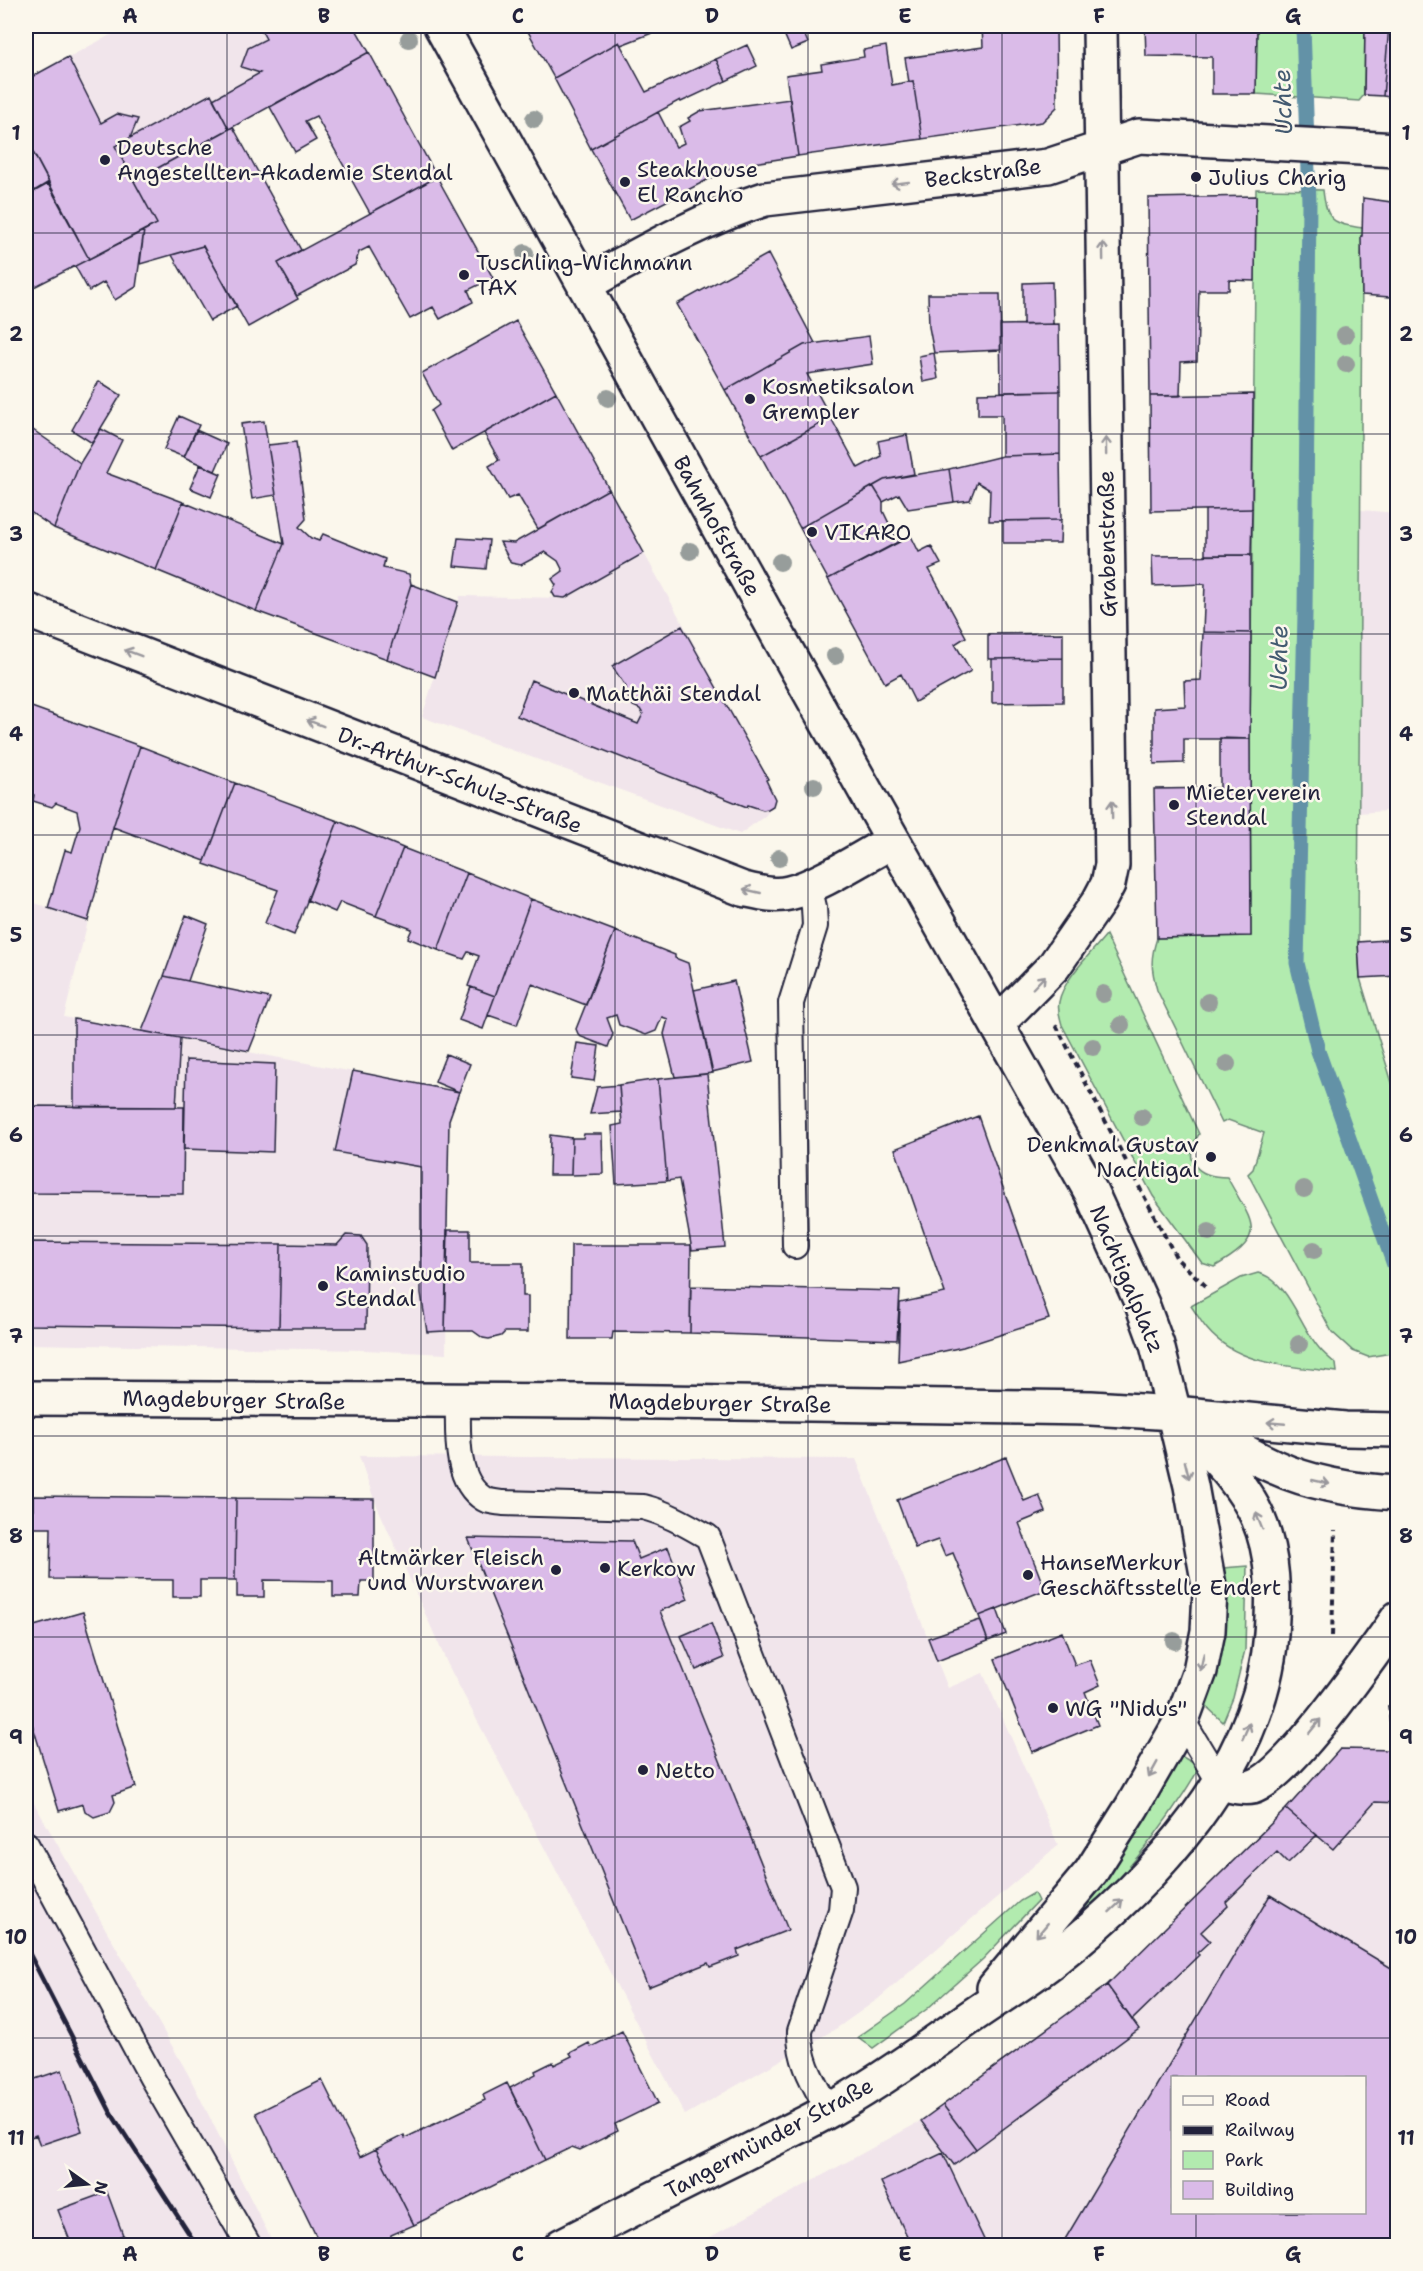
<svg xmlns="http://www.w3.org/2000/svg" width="1423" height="2271" viewBox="0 0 1423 2271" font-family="'Shantell Sans',sans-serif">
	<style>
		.built { fill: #f1e5eb; fill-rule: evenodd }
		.green { fill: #b2ebaf; stroke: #6a8675; stroke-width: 1.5 }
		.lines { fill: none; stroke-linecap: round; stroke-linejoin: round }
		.stream { stroke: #6392a7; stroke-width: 15 }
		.building { fill: #dabbe8; stroke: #22223b; stroke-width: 1.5; fill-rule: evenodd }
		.service-casing { stroke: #22223b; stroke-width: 28 }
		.minor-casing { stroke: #22223b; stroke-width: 38 }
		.secondary-casing { stroke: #22223b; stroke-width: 38 }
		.path { stroke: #22223b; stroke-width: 4; stroke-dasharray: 6 4.5; stroke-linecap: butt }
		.service { stroke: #fbf7ec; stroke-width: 24 }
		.minor { stroke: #fbf7ec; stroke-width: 33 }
		.secondary { stroke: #fbf7ec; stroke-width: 33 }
		.rail { stroke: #22223b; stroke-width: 4.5 }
		.tree { fill: #979d9b }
		.oneway { stroke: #99979c }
		.grid { fill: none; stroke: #22223b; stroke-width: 1.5; stroke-opacity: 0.55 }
		.poi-dot { fill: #22223b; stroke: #fbf7ec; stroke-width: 2 }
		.labels { text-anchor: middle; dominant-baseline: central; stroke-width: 5; stroke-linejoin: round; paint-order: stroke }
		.poi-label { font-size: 22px; fill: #22223b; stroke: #fbf7ec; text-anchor: start }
		.street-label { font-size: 22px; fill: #22223b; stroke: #fbf7ec }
		.water-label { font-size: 24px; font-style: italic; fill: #435a71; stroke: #fbf7ec }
		.neatline { fill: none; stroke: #22223b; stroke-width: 2 }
		.grid-label { font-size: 20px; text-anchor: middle; font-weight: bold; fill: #22223b }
	</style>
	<rect width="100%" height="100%" fill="#fbf7ec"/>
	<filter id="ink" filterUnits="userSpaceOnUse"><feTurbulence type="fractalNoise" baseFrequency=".0167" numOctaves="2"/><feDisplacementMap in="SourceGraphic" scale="12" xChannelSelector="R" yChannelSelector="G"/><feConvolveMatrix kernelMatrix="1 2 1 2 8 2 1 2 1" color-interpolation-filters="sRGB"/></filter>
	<g filter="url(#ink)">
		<path class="built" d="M127,26H354L369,52L134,181L144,230L89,259L26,139V80Z
			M1361,510L1397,513L1398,810L1359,813Z
			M644,553L768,779L766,780L775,796L773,806L765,816L740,834L422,717L460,596L565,598Z
			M26,900L88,921L64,1017L459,1092L449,1120L446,1354L365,1350L26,1344Z
			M359,1456L856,1459L948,1688L983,1673L1058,1845L878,1999L837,2028L685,2115L448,1665L374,1499Z
			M1340,1749L1397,1750V2245L694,2246L921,2121L1099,1992L1286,1809ZM1172,2078H1364V2212H1172Z
			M26,1789L188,2074L274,2245H26Z"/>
		<path class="green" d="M1257,26H1365L1364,95L1359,101L1256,94Z
			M1256,189L1323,190C1326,221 1333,224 1363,228L1361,258H1362L1358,942L1360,978L1397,1099V1352L1368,1357L1353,1351L1332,1332L1248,1174L1253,1169L1264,1133L1228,1120L1222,1123L1157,990C1151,968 1150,959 1157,938L1251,936L1250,739Z
			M1106,935L1199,1134C1181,1162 1198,1177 1227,1177C1253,1225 1270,1235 1214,1267L1202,1263L1153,1196L1062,1025C1060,1017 1057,1010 1059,1002C1062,981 1092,952 1106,935Z
			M1258,1273C1288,1279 1300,1326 1319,1348C1324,1354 1330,1359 1336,1364L1337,1372C1292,1366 1238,1366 1207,1329C1201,1322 1196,1313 1191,1306L1241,1278Z
			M1247,1566L1245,1650L1233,1698L1223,1722L1206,1706L1218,1666L1226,1624L1223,1568Z
			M1181,1756L1200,1767C1164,1828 1119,1884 1067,1932L1062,1925L1143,1818Z
			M1034,1893L1038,1901L983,1959L927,2009L873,2048L858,2037L905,2004L1020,1901Z"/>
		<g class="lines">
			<path class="stream" d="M1303,26L1309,202L1305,613L1297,963L1318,1051L1398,1276"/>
		</g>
		<path class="building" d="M259,26H354L369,52L229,129L213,99L260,73L241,67L248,48L266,39Z
			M525,26H670L621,45L619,42L554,78Z
			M784,26H801L808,43L791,50L781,27Z
			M982,26H1056L1057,107L1042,122L922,139L913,81L909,82L905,58L983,47Z
			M1145,26H1257L1256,94H1212V57L1146,56Z
			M1365,26H1389L1383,96L1364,95Z
			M1389,26H1398V98L1383,96Z
			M619,42L646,92L716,59L726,81L681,102L680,100L591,149L554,78Z
			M747,45L757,66L726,81L716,59Z
			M886,46L892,85L913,81L922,139L798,156L786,75L822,70L821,64L864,57L863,50Z
			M369,52L437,177L370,213L316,116L305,121L316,140L295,152L270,107Z
			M68,57L101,123L117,114L138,119L130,138L115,146L157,224L89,259L26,139V80Z
			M211,94L229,129L134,181L115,146Z
			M790,99L798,156L734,166L630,220L591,149L658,112L676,147L684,143L679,127L690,121L688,118L700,111Z
			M233,127L301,250L278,263L298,299L248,327L203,246L140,264L144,230L157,224L134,181Z
			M26,139L49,182L26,196Z
			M437,177L493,278L468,290L473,302L440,319L433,307L410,319L369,247L359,252L355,265L297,296L278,263Z
			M48,184L89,259L26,291V196Z
			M1256,196L1255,281L1229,280V290H1199L1197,361L1181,362L1180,396H1150L1148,198Z
			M1363,198L1398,203V291L1392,290L1390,297L1362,295L1361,236H1362Z
			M144,230L136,287L115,300L104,282L89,291L75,266Z
			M203,246L237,306L210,321L172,255Z
			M768,254L815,343L804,345L725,390L677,304Z
			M1052,282L1053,324L1023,325V283Z
			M928,294H1000L1001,350L934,353L929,327Z
			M516,321L556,392L452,451L431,411L439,405L422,373Z
			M1059,324L1060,391L1001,392L1000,325Z
			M869,336L873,364L807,374L831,418L761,456L725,390L804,345Z
			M934,353L938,379L923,382L919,356Z
			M99,381L121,395L92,443L72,430Z
			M1060,391V454L1002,456V415H978V393Z
			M556,392L609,489L538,529L518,495L508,499L489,466L499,460L484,433Z
			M1253,394L1252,509L1151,511L1150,396Z
			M179,416L199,425L184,457L164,449Z
			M831,418L858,468L881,456L878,441L907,435L914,474L884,480L800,528L761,456Z
			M264,421L276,495L252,499L241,424Z
			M26,425L80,463L54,528L26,509Z
			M101,429L122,440L106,473L183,502L156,570L54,528L80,463Z
			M196,430L227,444L215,471L184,457Z
			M296,442L306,519L299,527L311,538L319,541L323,534L385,559L383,568L409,574L411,584L387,659L256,611L284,544L268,445Z
			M1060,454L1061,520L989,521L990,490L977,482L970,500L954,502L949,469L1002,456Z
			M200,465L221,474L211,497L190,488Z
			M949,469L954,502L908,509L899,494L883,502L873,486L884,480Z
			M873,486L883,502V511L898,542L828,579L800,528Z
			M609,489L644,553L565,598L555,597L552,592L556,585L552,579L563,571L558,561L545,552L521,565L511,563L500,542L514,543Z
			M183,502L284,544L256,611L156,570Z
			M1252,509L1251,555H1205V510Z
			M1061,520L1060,543H1003V521Z
			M911,536L919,552L931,546L941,564L929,569L966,637L955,644L971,671L915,702L901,674L885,683L828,579Z
			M458,538L489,540L486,569L454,566Z
			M1251,555V633L1203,632L1205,584L1153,586L1152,556Z
			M411,584L458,602L435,677L387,659Z
			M682,626L768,779L766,780L775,799L773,806L768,809L763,810L748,805L747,807L517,716L531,680L638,724L643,714L640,709L633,706L627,695L626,687L612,666Z
			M1203,632L1251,633L1250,739H1184V763L1154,764V708L1185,706L1184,681L1201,680Z
			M1063,633V658L988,659V634Z
			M1063,658V702L992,703V659Z
			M26,705L140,746L113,827L88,921L48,908L65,850L72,852L80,826L77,811L56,803L52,807L33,801L34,795L26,792Z
			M1220,738L1250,739L1251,936L1157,938L1154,789L1220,788Z
			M140,746L235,783L205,861L113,827Z
			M235,783L338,821L294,935L265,923L278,890L204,864Z
			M338,821L403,848L376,916L340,902L335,912L307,900Z
			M403,848L467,873L438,950L408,938L412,929L376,916Z
			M467,873L531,899L495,996L468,986L479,956L468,952L464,959L438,950Z
			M531,899L615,931L586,1005L532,984L517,1025L488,1015Z
			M186,915L208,924L188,981L164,976Z
			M615,931L675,955V958L688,963L713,1073L675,1077L664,1034L668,1019L662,1017L656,1031L646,1035L619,1025L616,1015L607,1018L613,1034L608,1047L579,1036L576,1029Z
			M1398,939V976L1360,978L1358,942Z
			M164,976L270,998L249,1051L142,1031Z
			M734,981L753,1062L712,1072L694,990Z
			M471,987L495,996L483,1029L459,1020Z
			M74,1019L180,1038L176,1107H74Z
			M577,1043L599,1046L594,1081L571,1078Z
			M446,1054L470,1064L459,1092L435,1082Z
			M186,1060L275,1064L273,1152L184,1149Z
			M353,1071L459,1092L449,1120L445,1331L427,1332L421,1293V1167L335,1152Z
			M707,1074L725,1247L692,1250L679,1179L667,1181L658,1079Z
			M658,1079L667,1181L616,1184L612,1126L622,1124L619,1085Z
			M619,1085L621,1112L590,1114L597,1087Z
			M26,1106L184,1107L183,1194L26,1193Z
			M978,1116L1049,1319L963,1347L898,1361L900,1303L945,1293L895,1149Z
			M584,1134H602L603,1174L571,1175L572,1138H583Z
			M550,1135L572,1138L571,1175H549Z
			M448,1230H470V1263H523V1296H528V1332H505L501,1336L489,1339L483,1338L473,1331H445Z
			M346,1235L361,1236L367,1245L366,1328H279L281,1244L337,1245Z
			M26,1242L281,1244L279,1328L26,1325Z
			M571,1245H691L690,1333L613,1332L612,1339H570Z
			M691,1286L900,1291L897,1340L690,1333Z
			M1006,1457L1024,1501L1039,1495L1046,1512L1019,1523L1045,1590L979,1616L953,1553L945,1556L938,1540L915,1548L897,1500Z
			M33,1496L236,1498L235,1580H200V1597H173V1580L50,1579L51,1528H33Z
			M236,1498L374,1499V1581H361L360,1597H333V1581L264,1580V1597H237V1580H235Z
			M468,1538L632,1541L639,1559L668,1547L688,1599L660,1611L788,1930L737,1950L739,1956L710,1967L708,1963L648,1987Z
			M26,1608H28L34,1626L83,1612L136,1787L113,1795L115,1802L110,1812L94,1817L85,1811L83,1804L59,1811L26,1704Z
			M997,1609L1006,1634L988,1641L979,1616Z
			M980,1620L988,1641L937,1661L928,1638Z
			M711,1623L724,1658L696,1670L681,1636Z
			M1062,1632L1075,1665L1090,1660L1100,1685L1085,1692L1098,1725L1032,1752L995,1659Z
			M1340,1749L1398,1750V1803L1375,1802L1333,1849L1286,1809Z
			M1286,1809L1317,1835L1288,1863L1277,1852L1226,1902L1228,1906L1201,1932L1210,1941L1197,1953L1199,1955L1132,2020L1107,1985Z
			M1270,1895L1398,1972V2246H1061ZM1172,2078H1364V2212H1172Z
			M1107,1985L1139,2029L976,2149L943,2105Z
			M622,2031L658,2103L615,2124L618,2131L580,2150L572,2147L545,2160L510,2088L536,2074L535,2071L553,2062L554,2065L572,2056L570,2053L589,2043L591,2047Z
			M62,2070L82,2131L40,2145L36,2135L26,2139V2082Z
			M322,2080L360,2157L376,2149L414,2225L391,2235L389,2246H321L256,2113Z
			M507,2083L545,2160L414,2225L376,2149L404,2135L405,2138L485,2100L483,2095Z
			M943,2105L976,2149L954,2165L921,2121Z
			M943,2153L987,2246H912L881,2182Z
			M107,2192L123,2235L96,2246H72L58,2210Z
			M123,2235L127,2246H96Z"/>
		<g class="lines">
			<g class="service-casing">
				<path id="service" d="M795,1246L791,1003L815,926L814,907L809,886
					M458,1402C458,1432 454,1481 484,1499C489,1502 497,1502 503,1503L643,1507C667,1513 687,1525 708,1537L843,1887L841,1910L800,2031C799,2062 815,2085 829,2111
					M1182,1720L1220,1783
					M26,1844L152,2078L249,2246"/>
			</g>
			<g class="minor-casing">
				<path id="minor" d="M441,26L794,664L1091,1192L1142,1304L1157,1345L1174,1413
					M584,285C642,253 701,219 765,199L1048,166L1139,136L1398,150
					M26,610L743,889C758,892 773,897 789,893C819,886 864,856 893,841
					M998,1023L1054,966L1099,901L1108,884L1112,865L1100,26"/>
			</g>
			<g class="secondary-casing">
				<path id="secondary" d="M26,1398L588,1401L1091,1408L1174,1413L1345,1429L1398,1430
					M1196,1425C1222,1439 1248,1455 1275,1467C1312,1484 1357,1491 1398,1493
					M1220,1783C1229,1785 1243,1789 1252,1787C1288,1777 1373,1653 1398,1618
					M994,1988L1091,1872L1132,1807L1182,1720L1200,1671L1208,1631L1210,1591L1191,1486L1174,1415
					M561,2246C619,2216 678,2186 737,2157C768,2141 800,2127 830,2110C879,2082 924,2050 969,2018C996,1999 1025,1982 1051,1962C1152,1883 1261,1768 1271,1634C1274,1595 1274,1555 1258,1518C1241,1478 1203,1446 1174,1413"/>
			</g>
			<path class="path" d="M1056,1025L1128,1165
				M1134,1177L1177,1259L1207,1287
				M1332,1636L1335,1530
				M1389,1705L1394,1750L1393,1803"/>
			<use href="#service" class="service"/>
			<use href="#minor" class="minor"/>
			<use href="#secondary" class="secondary"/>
			<path class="rail" d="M26,1947L111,2113L197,2246"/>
		</g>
		<g class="tree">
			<circle cx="409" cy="39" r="9"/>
			<circle cx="534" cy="119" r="9"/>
			<circle cx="525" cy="253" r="9"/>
			<circle cx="1345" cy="335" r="9"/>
			<circle cx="1346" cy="364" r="9"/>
			<circle cx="608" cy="398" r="9"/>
			<circle cx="690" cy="551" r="9"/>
			<circle cx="780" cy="562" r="9"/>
			<circle cx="835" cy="656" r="9"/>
			<circle cx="814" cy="786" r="9"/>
			<circle cx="779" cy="858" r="9"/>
			<circle cx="1103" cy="994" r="9"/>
			<circle cx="1208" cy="1002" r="9"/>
			<circle cx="1121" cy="1025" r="9"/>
			<circle cx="1093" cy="1047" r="9"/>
			<circle cx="1227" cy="1064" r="9"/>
			<circle cx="1142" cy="1117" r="9"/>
			<circle cx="1304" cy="1189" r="9"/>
			<circle cx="1209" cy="1232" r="9"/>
			<circle cx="1314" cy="1250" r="9"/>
			<circle cx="1299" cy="1344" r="9"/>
			<circle cx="1174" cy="1641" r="9"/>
		</g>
		<defs><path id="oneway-shaft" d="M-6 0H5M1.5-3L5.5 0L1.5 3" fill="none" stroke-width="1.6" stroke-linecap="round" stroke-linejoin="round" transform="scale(1.5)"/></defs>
		<g class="oneway">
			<use href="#oneway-shaft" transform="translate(900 183) rotate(173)"/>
			<use href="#oneway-shaft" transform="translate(1103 251) rotate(-91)"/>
			<use href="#oneway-shaft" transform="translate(1106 446) rotate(-91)"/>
			<use href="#oneway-shaft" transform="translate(133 653) rotate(-159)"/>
			<use href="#oneway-shaft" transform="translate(315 723) rotate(-159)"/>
			<use href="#oneway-shaft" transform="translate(1112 809) rotate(-91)"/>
			<use href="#oneway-shaft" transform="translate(752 891) rotate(-167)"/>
			<use href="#oneway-shaft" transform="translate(1039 982) rotate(-46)"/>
			<use href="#oneway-shaft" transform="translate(1276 1423) rotate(-175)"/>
			<use href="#oneway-shaft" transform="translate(1187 1470) rotate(76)"/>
			<use href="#oneway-shaft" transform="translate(1321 1482) rotate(13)"/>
			<use href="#oneway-shaft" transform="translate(1259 1521) rotate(-112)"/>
			<use href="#oneway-shaft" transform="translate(1202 1662) rotate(102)"/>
			<use href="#oneway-shaft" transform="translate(1315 1726) rotate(-51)"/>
			<use href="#oneway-shaft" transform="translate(1246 1731) rotate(-66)"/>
			<use href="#oneway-shaft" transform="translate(1153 1770) rotate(119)"/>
			<use href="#oneway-shaft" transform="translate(1116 1906) rotate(-43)"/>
			<use href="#oneway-shaft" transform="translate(1042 1930) rotate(130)"/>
		</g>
	</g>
	<path class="grid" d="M227,26V2246M421,26V2246M615,26V2246M808,26V2246M1002,26V2246M1196,26V2078M26,233H1398M26,434H1398M26,634H1398M26,835H1398M26,1035H1398M26,1236H1398M26,1436H1398M26,1637H1398M26,1837H1398M26,2038H1398M1196,2212V2246"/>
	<g class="poi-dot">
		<circle cx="105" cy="160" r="6"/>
		<circle cx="1196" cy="177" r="6"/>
		<circle cx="625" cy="182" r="6"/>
		<circle cx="464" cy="275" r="6"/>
		<circle cx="750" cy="399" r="6"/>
		<circle cx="812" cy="532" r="6"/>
		<circle cx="574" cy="693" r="6"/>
		<circle cx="1174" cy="805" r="6"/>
		<circle cx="1211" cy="1157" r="6"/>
		<circle cx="323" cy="1286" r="6"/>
		<circle cx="605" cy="1568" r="6"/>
		<circle cx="556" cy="1570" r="6"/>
		<circle cx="1028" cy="1575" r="6"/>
		<circle cx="1053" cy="1708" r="6"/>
		<circle cx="643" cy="1770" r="6"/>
	</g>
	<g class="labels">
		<g class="poi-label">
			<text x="117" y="147">Deutsche<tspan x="117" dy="25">Angestellten-Akademie Stendal</tspan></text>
			<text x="637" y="169">Steakhouse<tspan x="637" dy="25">El Rancho</tspan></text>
			<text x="1208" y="177">Julius Charig</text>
			<text x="476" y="262">Tuschling-Wichmann<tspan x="476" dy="25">TAX</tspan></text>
			<text x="762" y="386">Kosmetiksalon<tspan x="762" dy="25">Grempler</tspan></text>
			<text x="824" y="532">VIKARO</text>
			<text x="586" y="693">Matthäi Stendal</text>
			<text x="1186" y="792">Mieterverein<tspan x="1186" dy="25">Stendal</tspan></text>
			<text x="1199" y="1144" text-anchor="end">Denkmal Gustav<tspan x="1199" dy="25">Nachtigal</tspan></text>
			<text x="335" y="1273">Kaminstudio<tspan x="335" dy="25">Stendal</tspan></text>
			<text x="544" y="1557" text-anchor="end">Altmärker Fleisch<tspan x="544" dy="25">und Wurstwaren</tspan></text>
			<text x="1040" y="1562">HanseMerkur<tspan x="1040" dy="25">Geschäftsstelle Endert</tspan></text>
			<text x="617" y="1568">Kerkow</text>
			<text x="1065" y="1708">WG "Nidus"</text>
			<text x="655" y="1770">Netto</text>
		</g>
		<g class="street-label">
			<text transform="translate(983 173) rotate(-7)">Beckstraße</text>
			<text transform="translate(717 526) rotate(61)">Bahnhofstraße</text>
			<text transform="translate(1107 544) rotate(-91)">Grabenstraße</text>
			<text transform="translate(460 780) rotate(21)">Dr.-Arthur-Schulz-Straße</text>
			<text transform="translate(1127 1279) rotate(67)">Nachtigalplatz</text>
			<text transform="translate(234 1400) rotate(1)">Magdeburger Straße</text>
			<text transform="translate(720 1403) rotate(1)">Magdeburger Straße</text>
			<text transform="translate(769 2138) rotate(-28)">Tangermünder Straße</text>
		</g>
		<g class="water-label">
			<text transform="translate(1283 102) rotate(-92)">Uchte</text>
			<text transform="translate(1279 658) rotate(-89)">Uchte</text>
		</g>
	</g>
	<rect width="1423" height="2271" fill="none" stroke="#fbf7ec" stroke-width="66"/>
	<rect x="1171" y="2076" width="195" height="138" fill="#fbf7ec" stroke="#a4a2a5" stroke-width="1.5"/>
	<rect x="1183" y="2096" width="30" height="9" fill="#fbf7ec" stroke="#a4a2a5" stroke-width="1.5"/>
	<text x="1225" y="2106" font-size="18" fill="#22223b">Road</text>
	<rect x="1183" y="2126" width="30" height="9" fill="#22223b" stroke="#a4a2a5" stroke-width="1.5"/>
	<text x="1225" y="2136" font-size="18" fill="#22223b">Railway</text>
	<rect x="1183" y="2151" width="30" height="18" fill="#b2ebaf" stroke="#a4a2a5" stroke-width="1.5"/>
	<text x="1225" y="2166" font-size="18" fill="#22223b">Park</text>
	<rect x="1183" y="2181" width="30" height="18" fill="#dabbe8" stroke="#a4a2a5" stroke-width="1.5"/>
	<text x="1225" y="2196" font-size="18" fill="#22223b">Building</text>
	<g transform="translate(87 2184) rotate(105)" stroke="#fbf7ec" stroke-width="4.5" paint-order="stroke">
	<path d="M0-4.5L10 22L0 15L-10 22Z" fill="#22223b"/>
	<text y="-9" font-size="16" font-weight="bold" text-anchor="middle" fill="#22223b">N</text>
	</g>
	<rect x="33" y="33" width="1357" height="2205" class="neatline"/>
	<g class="grid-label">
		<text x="130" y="23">A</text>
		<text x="324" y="23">B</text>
		<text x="518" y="23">C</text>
		<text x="712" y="23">D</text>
		<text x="905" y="23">E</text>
		<text x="1099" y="23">F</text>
		<text x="1293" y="23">G</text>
		<text x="16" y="140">1</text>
		<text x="1406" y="140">1</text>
		<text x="16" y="341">2</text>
		<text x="1406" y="341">2</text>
		<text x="16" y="541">3</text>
		<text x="1406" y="541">3</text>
		<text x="16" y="741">4</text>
		<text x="1406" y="741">4</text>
		<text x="16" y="942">5</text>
		<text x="1406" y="942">5</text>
		<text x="16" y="1142">6</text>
		<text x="1406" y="1142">6</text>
		<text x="16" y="1343">7</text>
		<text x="1406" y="1343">7</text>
		<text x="16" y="1543">8</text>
		<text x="1406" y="1543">8</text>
		<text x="16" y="1744">9</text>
		<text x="1406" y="1744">9</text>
		<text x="16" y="1944">10</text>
		<text x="1406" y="1944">10</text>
		<text x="16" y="2145">11</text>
		<text x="1406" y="2145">11</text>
		<text x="130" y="2261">A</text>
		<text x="324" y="2261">B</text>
		<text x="518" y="2261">C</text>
		<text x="712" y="2261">D</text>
		<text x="905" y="2261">E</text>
		<text x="1099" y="2261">F</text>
		<text x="1293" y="2261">G</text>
	</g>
</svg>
